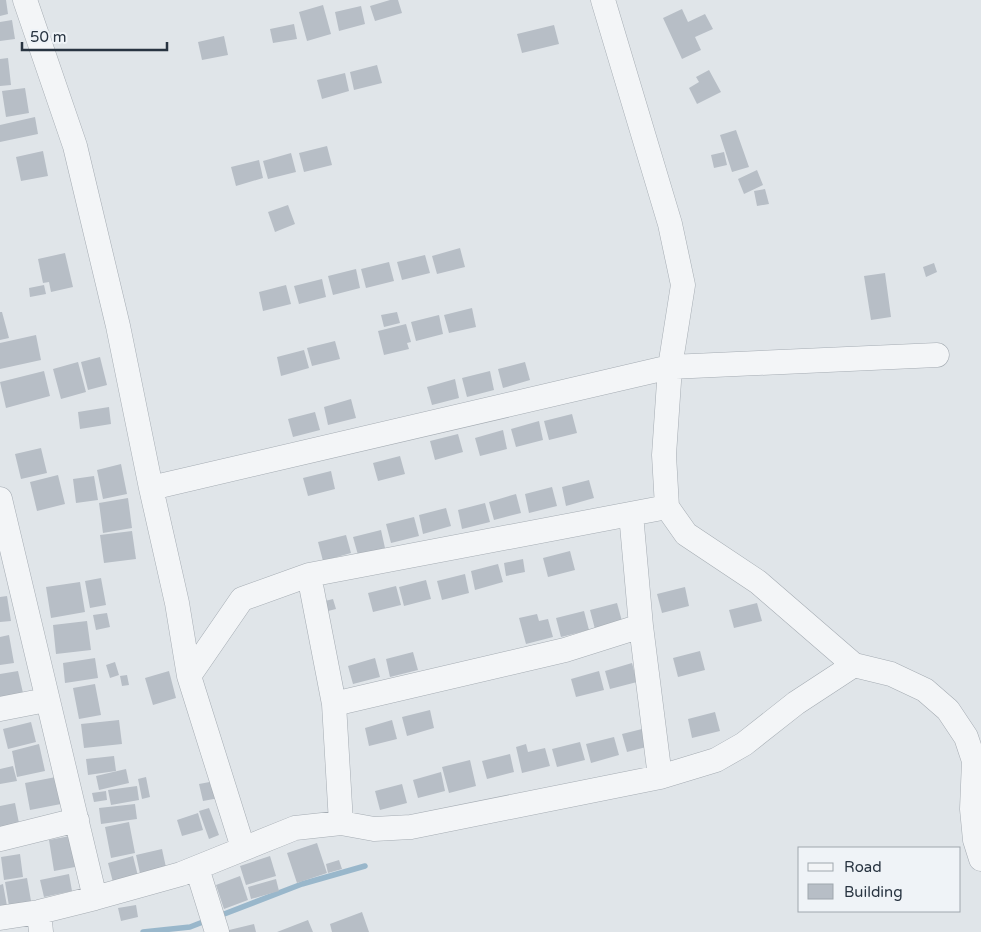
<svg xmlns="http://www.w3.org/2000/svg" width="981" height="932" viewBox="0 0 981 932" font-family="'Varela Round',sans-serif">
	<style>
		.lines { fill: none; stroke-linecap: round; stroke-linejoin: round }
		.stream { stroke: #99b7cb; stroke-width: 5.5 }
		.building { fill: #b7bec6 }
		.street-casing { stroke: #a5acb3; stroke-width: 25 }
		.street { stroke: #f3f5f7; stroke-width: 24 }
	</style>
	<rect width="100%" height="100%" fill="#e0e5e9"/>
	<g class="lines">
		<path class="stream" d="M219,916L302,884L365,866
			M143,932L190,927L208,920"/>
	</g>
	<path class="building" d="M0,0H6L8,14L0,16Z
		M390,0H398L402,13L375,21L370,6Z
		M323,5L331,34L307,41L299,12Z
		M361,6L365,24L339,31L335,12Z
		M682,9L688,22L705,14L713,29L695,37L701,50L682,59L663,18Z
		M12,20L15,39L0,41V22Z
		M294,24L297,39L273,43L270,29Z
		M554,25L559,44L522,53L517,34Z
		M224,36L228,55L202,60L198,42Z
		M8,58L11,85L0,86V59Z
		M377,65L382,83L354,90L350,72Z
		M709,70L721,92L697,104L689,88L699,82L696,77Z
		M345,73L349,91L322,99L317,80Z
		M25,88L29,113L6,117L2,91Z
		M35,117L38,134L0,142V125Z
		M736,130L749,167L732,172L720,135Z
		M327,146L332,165L304,172L299,153Z
		M43,151L48,176L21,181L16,157Z
		M724,152L727,165L714,168L711,155Z
		M291,153L296,172L268,179L263,161Z
		M259,160L263,178L236,186L231,167Z
		M757,170L763,185L744,194L738,179Z
		M765,189L769,204L757,206L754,191Z
		M288,205L295,224L275,232L268,212Z
		M460,248L465,267L437,274L432,256Z
		M65,253L73,287L51,292L49,282L43,283L38,259Z
		M425,255L430,273L402,280L397,262Z
		M389,262L394,281L366,288L361,269Z
		M934,263L937,272L926,277L923,267Z
		M356,269L360,288L333,295L328,276Z
		M885,273L891,317L871,320L864,276Z
		M322,279L326,297L299,304L294,286Z
		M44,285L46,294L30,297L29,288Z
		M286,285L291,304L263,311L259,292Z
		M472,308L476,327L449,333L444,315Z
		M0,312H2L9,338L0,340Z
		M397,312L400,323L384,327L381,315Z
		M439,315L443,334L416,341L411,322Z
		M406,324L411,342L407,343L409,349L384,355L378,331Z
		M36,335L41,360L0,369V343Z
		M335,341L340,359L312,366L307,348Z
		M304,350L309,368L281,376L277,357Z
		M100,357L107,385L88,390L81,362Z
		M78,362L86,392L61,399L53,369Z
		M525,362L530,380L503,388L498,369Z
		M44,371L50,396L6,408L0,382Z
		M490,371L494,390L467,397L462,378Z
		M455,379L459,398L432,405L427,387Z
		M351,399L356,418L328,425L324,407Z
		M109,407L111,424L80,429L78,412Z
		M315,412L320,430L293,437L288,419Z
		M572,414L577,433L549,440L544,421Z
		M539,421L543,440L516,447L511,429Z
		M503,430L507,449L480,456L475,438Z
		M458,434L463,452L435,460L430,441Z
		M41,448L47,473L21,479L15,454Z
		M400,456L405,474L378,481L373,463Z
		M121,464L127,494L103,499L97,470Z
		M331,471L335,489L308,496L303,478Z
		M58,475L65,504L37,511L30,482Z
		M94,476L98,500L76,503L73,479Z
		M589,480L594,498L566,506L562,487Z
		M552,487L557,506L529,513L525,494Z
		M516,494L521,513L494,520L489,502Z
		M128,498L132,528L103,533L99,503Z
		M485,503L490,522L462,529L458,510Z
		M446,508L451,526L423,534L419,515Z
		M414,517L419,536L391,543L386,524Z
		M381,530L385,548L358,555L353,537Z
		M132,531L136,559L104,563L100,535Z
		M346,535L351,553L323,561L318,542Z
		M570,551L575,570L548,577L543,558Z
		M523,559L525,572L506,576L504,563Z
		M498,564L503,582L475,590L471,571Z
		M465,574L469,593L442,600L437,581Z
		M101,578L106,605L90,608L85,581Z
		M426,580L431,599L404,606L399,587Z
		M80,582L85,612L51,618L46,587Z
		M396,586L401,605L373,612L368,593Z
		M685,587L689,606L662,613L657,594Z
		M7,596L11,621L0,622V597Z
		M333,599L336,609L312,615L309,605Z
		M617,603L622,621L595,629L590,610Z
		M757,603L762,621L734,628L729,610Z
		M584,611L589,630L561,637L556,618Z
		M107,613L110,627L96,630L93,615Z
		M537,614L539,621L548,619L553,637L526,644L519,618Z
		M87,621L91,650L56,654L53,625Z
		M9,635L14,663L0,665V637Z
		M700,651L705,670L678,677L673,658Z
		M413,652L418,670L390,677L386,659Z
		M95,658L98,678L65,683L63,663Z
		M375,658L380,677L353,684L348,666Z
		M115,662L119,675L110,678L106,665Z
		M632,663L637,682L610,689L605,671Z
		M18,671L23,693L0,698V674Z
		M169,671L176,698L153,705L145,678Z
		M599,671L604,690L576,697L571,679Z
		M127,675L129,685L122,686L120,676Z
		M95,684L101,715L79,719L73,688Z
		M430,710L434,728L407,736L402,717Z
		M715,712L720,731L692,738L688,719Z
		M119,720L122,744L84,748L81,724Z
		M392,720L397,739L369,746L365,728Z
		M31,722L36,742L8,749L3,729Z
		M650,727L654,745L627,752L622,734Z
		M614,737L619,755L591,763L586,744Z
		M580,742L585,760L557,767L552,749Z
		M39,744L45,771L17,777L12,751Z
		M526,744L528,752L545,748L550,766L522,773L516,747Z
		M510,754L514,772L487,779L482,761Z
		M114,756L116,771L88,775L86,759Z
		M470,760L476,786L449,793L442,767Z
		M13,766L17,781L0,784V769Z
		M126,769L129,783L99,790L96,776Z
		M441,772L445,791L418,798L413,780Z
		M56,777L61,804L30,810L25,783Z
		M146,777L150,797L142,799L138,779Z
		M215,781L219,798L203,801L199,784Z
		M402,784L407,803L380,810L375,791Z
		M137,786L139,800L111,805L108,790Z
		M106,791L107,800L94,802L92,793Z
		M15,803L19,823L0,828V806Z
		M135,804L137,819L101,824L99,808Z
		M209,808L219,835L209,839L199,811Z
		M198,813L203,830L182,836L177,820Z
		M129,822L135,853L111,858L105,827Z
		M70,836L75,867L54,871L49,840Z
		M317,843L327,873L297,883L287,853Z
		M162,849L167,872L141,878L136,855Z
		M20,854L23,877L4,880L1,857Z
		M133,856L139,880L114,886L108,863Z
		M270,856L276,876L246,885L240,866Z
		M339,860L342,869L328,873L326,864Z
		M69,874L72,891L44,897L40,880Z
		M240,876L248,900L224,909L216,885Z
		M27,878L31,901L9,906L5,882Z
		M276,879L279,891L251,899L248,887Z
		M3,884L7,906L0,907V885Z
		M136,905L138,917L121,921L118,908Z
		M362,912L369,932H332L330,924Z
		M308,920L313,932H277Z
		M254,924L256,932H225V931Z"/>
	<g class="lines">
		<g class="street-casing">
			<path id="street" d="M25,0L75,146L118,326L151,488L177,603L189,676L243,848
				M603,0L670,224L683,285L670,367L664,455L667,507L686,534L758,582L854,665L891,674L925,690L948,710L966,737L974,761L972,809L975,840L981,859
				M151,488L670,367L937,355
				M0,499L95,898
				M631,514L641,626L660,777
				M309,575L334,704
				M189,676L242,599L309,575L667,507
				M0,709L46,700
				M341,823L334,704L565,650L641,626
				M0,839L77,820
				M197,868L217,932
				M39,912L41,932
				M0,918L39,912L95,898L181,874L295,828L341,823L374,829L411,827L660,777L716,760L744,744L796,703L854,665"/>
		</g>
		<use href="#street" class="street"/>
	</g>
	<rect x="798" y="847" width="162" height="65" fill="#eff3f7" stroke="#9fa7ae"/>
	<rect x="808" y="863" width="25" height="8" fill="#f3f5f7" stroke="#9fa7ae"/>
	<text x="844" y="872" font-size="15" fill="#283441">Road</text>
	<rect x="808" y="884" width="25" height="15" fill="#b7bec6" stroke="#9fa7ae"/>
	<text x="844" y="897" font-size="15" fill="#283441">Building</text>
	<path d="M22 42v8h145v-8" fill="none" stroke="#283441" stroke-width="2.5"/>
	<text x="30" y="42" font-size="15" fill="#283441" stroke="#eff3f7" stroke-width="4" paint-order="stroke">50 m</text>
</svg>
